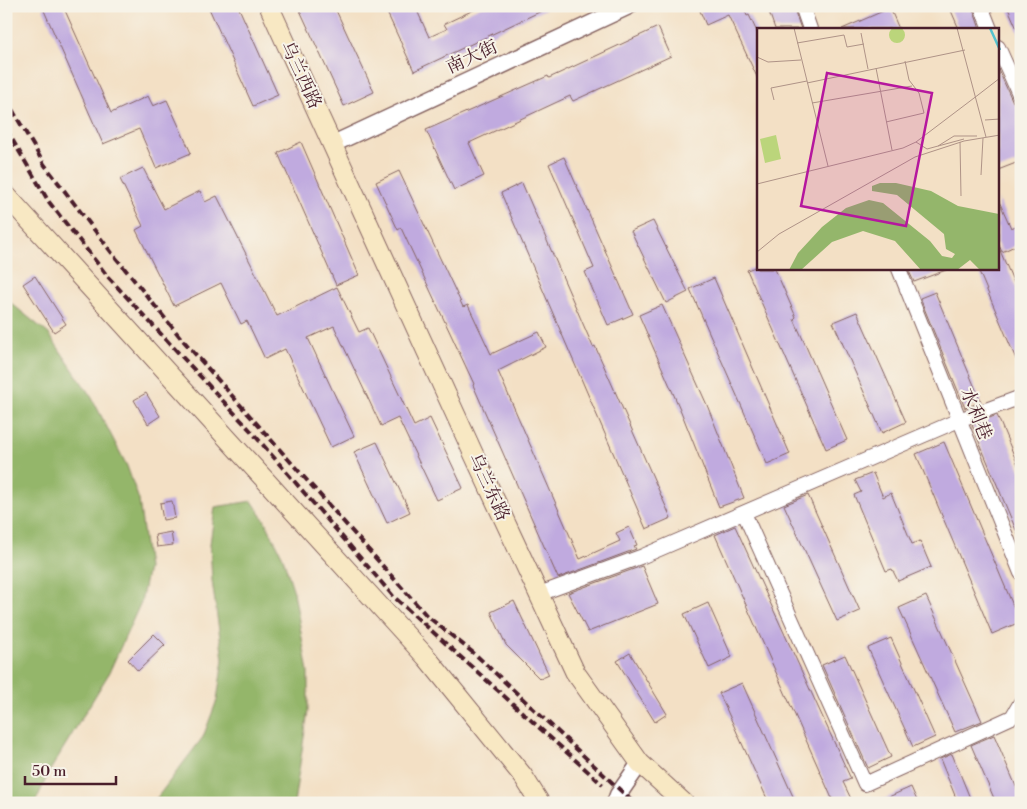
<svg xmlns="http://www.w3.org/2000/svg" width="1027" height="809" viewBox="0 0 1027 809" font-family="'Libre Bodoni','Noto Serif SC',serif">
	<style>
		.forest { fill: #94b66b; stroke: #6f6a4b }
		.building { fill: #c0aadf }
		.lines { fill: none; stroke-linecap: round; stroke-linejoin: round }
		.minor-casing { stroke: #856361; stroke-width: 16 }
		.tertiary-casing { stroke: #856361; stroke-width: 19 }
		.secondary-casing { stroke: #856361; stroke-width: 21 }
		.minor { stroke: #fff; stroke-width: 14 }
		.tertiary { stroke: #fff; stroke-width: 16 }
		.secondary { stroke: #f8e8c3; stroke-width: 19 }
		.rail { stroke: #4a1f2b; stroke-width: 4; stroke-dasharray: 8 4; stroke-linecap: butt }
		.labels { text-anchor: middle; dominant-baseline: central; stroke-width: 4; stroke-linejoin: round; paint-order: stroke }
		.street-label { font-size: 18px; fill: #4a1f2b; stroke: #f7f3e8 }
		.inset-river { fill: none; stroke: #55c2cf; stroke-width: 2.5 }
		.inset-road { fill: none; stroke: #af9387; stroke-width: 1 }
		.view { fill: #b5179e; fill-opacity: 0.15; stroke: #b5179e; stroke-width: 2.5 }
		.inset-edge { fill: none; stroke: #4a1f2b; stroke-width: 2.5 }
	</style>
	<rect width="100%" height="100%" fill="#f7f3e8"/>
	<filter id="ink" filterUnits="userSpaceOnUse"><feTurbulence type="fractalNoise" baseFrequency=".02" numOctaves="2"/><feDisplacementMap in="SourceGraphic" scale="10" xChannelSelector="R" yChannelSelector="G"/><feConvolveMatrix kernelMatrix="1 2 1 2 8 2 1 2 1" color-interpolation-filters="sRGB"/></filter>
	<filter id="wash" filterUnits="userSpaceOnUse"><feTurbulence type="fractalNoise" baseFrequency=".0096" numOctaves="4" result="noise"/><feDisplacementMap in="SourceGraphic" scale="20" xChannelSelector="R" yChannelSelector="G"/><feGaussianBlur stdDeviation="1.12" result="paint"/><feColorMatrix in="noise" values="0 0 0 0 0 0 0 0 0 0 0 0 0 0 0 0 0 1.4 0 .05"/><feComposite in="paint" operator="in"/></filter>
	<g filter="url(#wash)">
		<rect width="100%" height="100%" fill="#f3e0c5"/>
		<path class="forest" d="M6,299L49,334L92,398L127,466L139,500L148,568L141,602L108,675L49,772L35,803H6Z
			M252,501L264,519L282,555L294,592L308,672V711L294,803H153L203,737L217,700L223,659L212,581L210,544L215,507Z"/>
		<g id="blocks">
			<path class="building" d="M42,6H63L111,113L148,96L153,106L167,100L191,153L156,168L139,129L103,144Z
				M208,6H238L278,95L253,106Z
				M298,6H334L374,92L344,106Z
				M384,6H415L429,37L447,29L444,24L482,6H552L414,71Z
				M698,6H749L744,8L747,16L749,15L758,34V79L728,15L706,25Z
				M767,6H793L801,29H775Z
				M949,6H972L980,29H959Z
				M1007,6H1021V38Z
				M890,8L899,29H842Z
				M658,27L671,56L573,101L570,96L469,143L484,176L454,190L426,130L548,76L549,78Z
				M998,69L1013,102L1019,106L1021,111V161L998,170Z
				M301,142L359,275L336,285L278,153Z
				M564,157L633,314L608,325L585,272L594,268L549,164Z
				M143,168L164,209L200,191L205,202L217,196L277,316L337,287L359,332L368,328L414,426L430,418L463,488L437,500L398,418L381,426L334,326L308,338L354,436L331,447L285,349L265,359L247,321L241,324L221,283L174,306L136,230L143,226L120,179Z
				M399,171L463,307L468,305L491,354L539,332L546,347L498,371L580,559L620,541L616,533L629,527L637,545L634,546L636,549L558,578L473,385L474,384L401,228L398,230L376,182Z
				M522,183L593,347L595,346L671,518L646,529L501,193Z
				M998,199L1011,228L1021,224V243L1002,252L998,243Z
				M653,221L688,292L666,303L631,231Z
				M998,246L1021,299V371L978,269H998Z
				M758,266V269H775L796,317L794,319L847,440L826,449L747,270Z
				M908,269H946V270L914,282Z
				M35,276L66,324L54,332L23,284Z
				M714,278L790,454L767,464L690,289Z
				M935,292L981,402L965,408L920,298Z
				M662,305L707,405L744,498L719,507L680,409L639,315Z
				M857,312L906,422L882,433L833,322Z
				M146,393L160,416L148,424L134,400Z
				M997,415L1021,472V542L972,425Z
				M377,442L410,512L387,523L354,452Z
				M944,442L1020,622L992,634L916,454Z
				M873,473L883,497L891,493L912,544L920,541L931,567L898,581L892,569L886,571L854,495L861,492L855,480Z
				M808,495L860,611L837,621L784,505Z
				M172,501L175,518L163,520L160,503Z
				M735,526L851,779L843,782L853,803H834L715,535Z
				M171,532L173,545L157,547L155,535Z
				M642,566L658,604L588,632L568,593Z
				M926,596L982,721L955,732L899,608Z
				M514,601L549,675L540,679L506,645L491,612Z
				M708,603L732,657L709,668L684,614Z
				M154,634L165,645L138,671L128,660Z
				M891,638L935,737L913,747L868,648Z
				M630,653L667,714L655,722L617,661Z
				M845,655L891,757L868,768L822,665Z
				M742,683L796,803H769L719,693Z
				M994,735L1021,798V803H996L971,745Z
				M952,754L972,803H958L940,759Z
				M911,787L918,803H875Z"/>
		</g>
	</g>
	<g filter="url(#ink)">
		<use href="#blocks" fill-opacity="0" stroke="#856361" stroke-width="1"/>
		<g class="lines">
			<g class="minor-casing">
				<path id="minor" d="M802,6L810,29
					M981,6L990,29
					M998,47L1021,98
					M899,269L1021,573
					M744,513L865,784L1012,717L1021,702
					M539,594L643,556L959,420L1021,397"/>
			</g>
			<g class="tertiary-casing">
				<path id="tertiary" d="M333,144L629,6
					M615,803L618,795L640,763"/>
			</g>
			<g class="secondary-casing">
				<path id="secondary" d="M269,6L474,455L575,672L640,763L684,803
					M6,195L427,658L523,776L540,803"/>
			</g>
			<use href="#minor" class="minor"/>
			<use href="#tertiary" class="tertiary"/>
			<use href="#secondary" class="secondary"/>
			<path class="rail" d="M6,99L44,164L112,253L181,338L427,616L476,655L634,803
				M6,129L49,202L109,278L251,431L394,597L603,785"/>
		</g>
	</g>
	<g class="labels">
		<g class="street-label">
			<text transform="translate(472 57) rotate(-25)">南大街</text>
			<text transform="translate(301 75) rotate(65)">乌兰西路</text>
			<text transform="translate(976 414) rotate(68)">水利巷</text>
			<text transform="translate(489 487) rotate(65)">乌兰东路</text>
		</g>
	</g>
	<g transform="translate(757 28)">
		<rect width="242" height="242" fill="#f3e0c5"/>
		<path d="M132 7a8 8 0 1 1 16 0a8 8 0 1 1-16 0ZM19,107L24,131L8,135L3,111Z" fill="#bbd57b"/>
		<path d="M123,155H139L174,163L201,178L242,186V242H223L213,232L200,242H164L138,213L106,203L75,214L44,242H32L41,225L65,199L89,180L112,172L126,175L173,213L185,228L195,230L198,226L189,221L187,206L140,167L115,163V158Z" fill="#94b66b"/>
		<path class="inset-river" d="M233,0L243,22"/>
		<path class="inset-road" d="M37,0L71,138M200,0L229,109M104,5L111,41M40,15L87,7L90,19L107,16M0,29L11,34L44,32M119,40L135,122M50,55L208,22M221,67L243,50M17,72L14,60L50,53M55,75L155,58M228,92L243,91M129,94L167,85L162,65L152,52L148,33M159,114L170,121L207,111M203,114L204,168M181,118L197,108H220M224,147L226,110M0,156L146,120L159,114L221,67M0,224L22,206L158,129L207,113L243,107"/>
		<path class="view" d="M70,45L175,65L149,198L44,178Z"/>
		<rect width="242" height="242" class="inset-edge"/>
	</g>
	<rect width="1027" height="809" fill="none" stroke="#f7f3e8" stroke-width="25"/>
	<path d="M25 776v8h91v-8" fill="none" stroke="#4a1f2b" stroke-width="2.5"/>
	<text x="32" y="776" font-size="15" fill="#4a1f2b" stroke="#f7f3e8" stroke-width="4" paint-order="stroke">50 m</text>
</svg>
